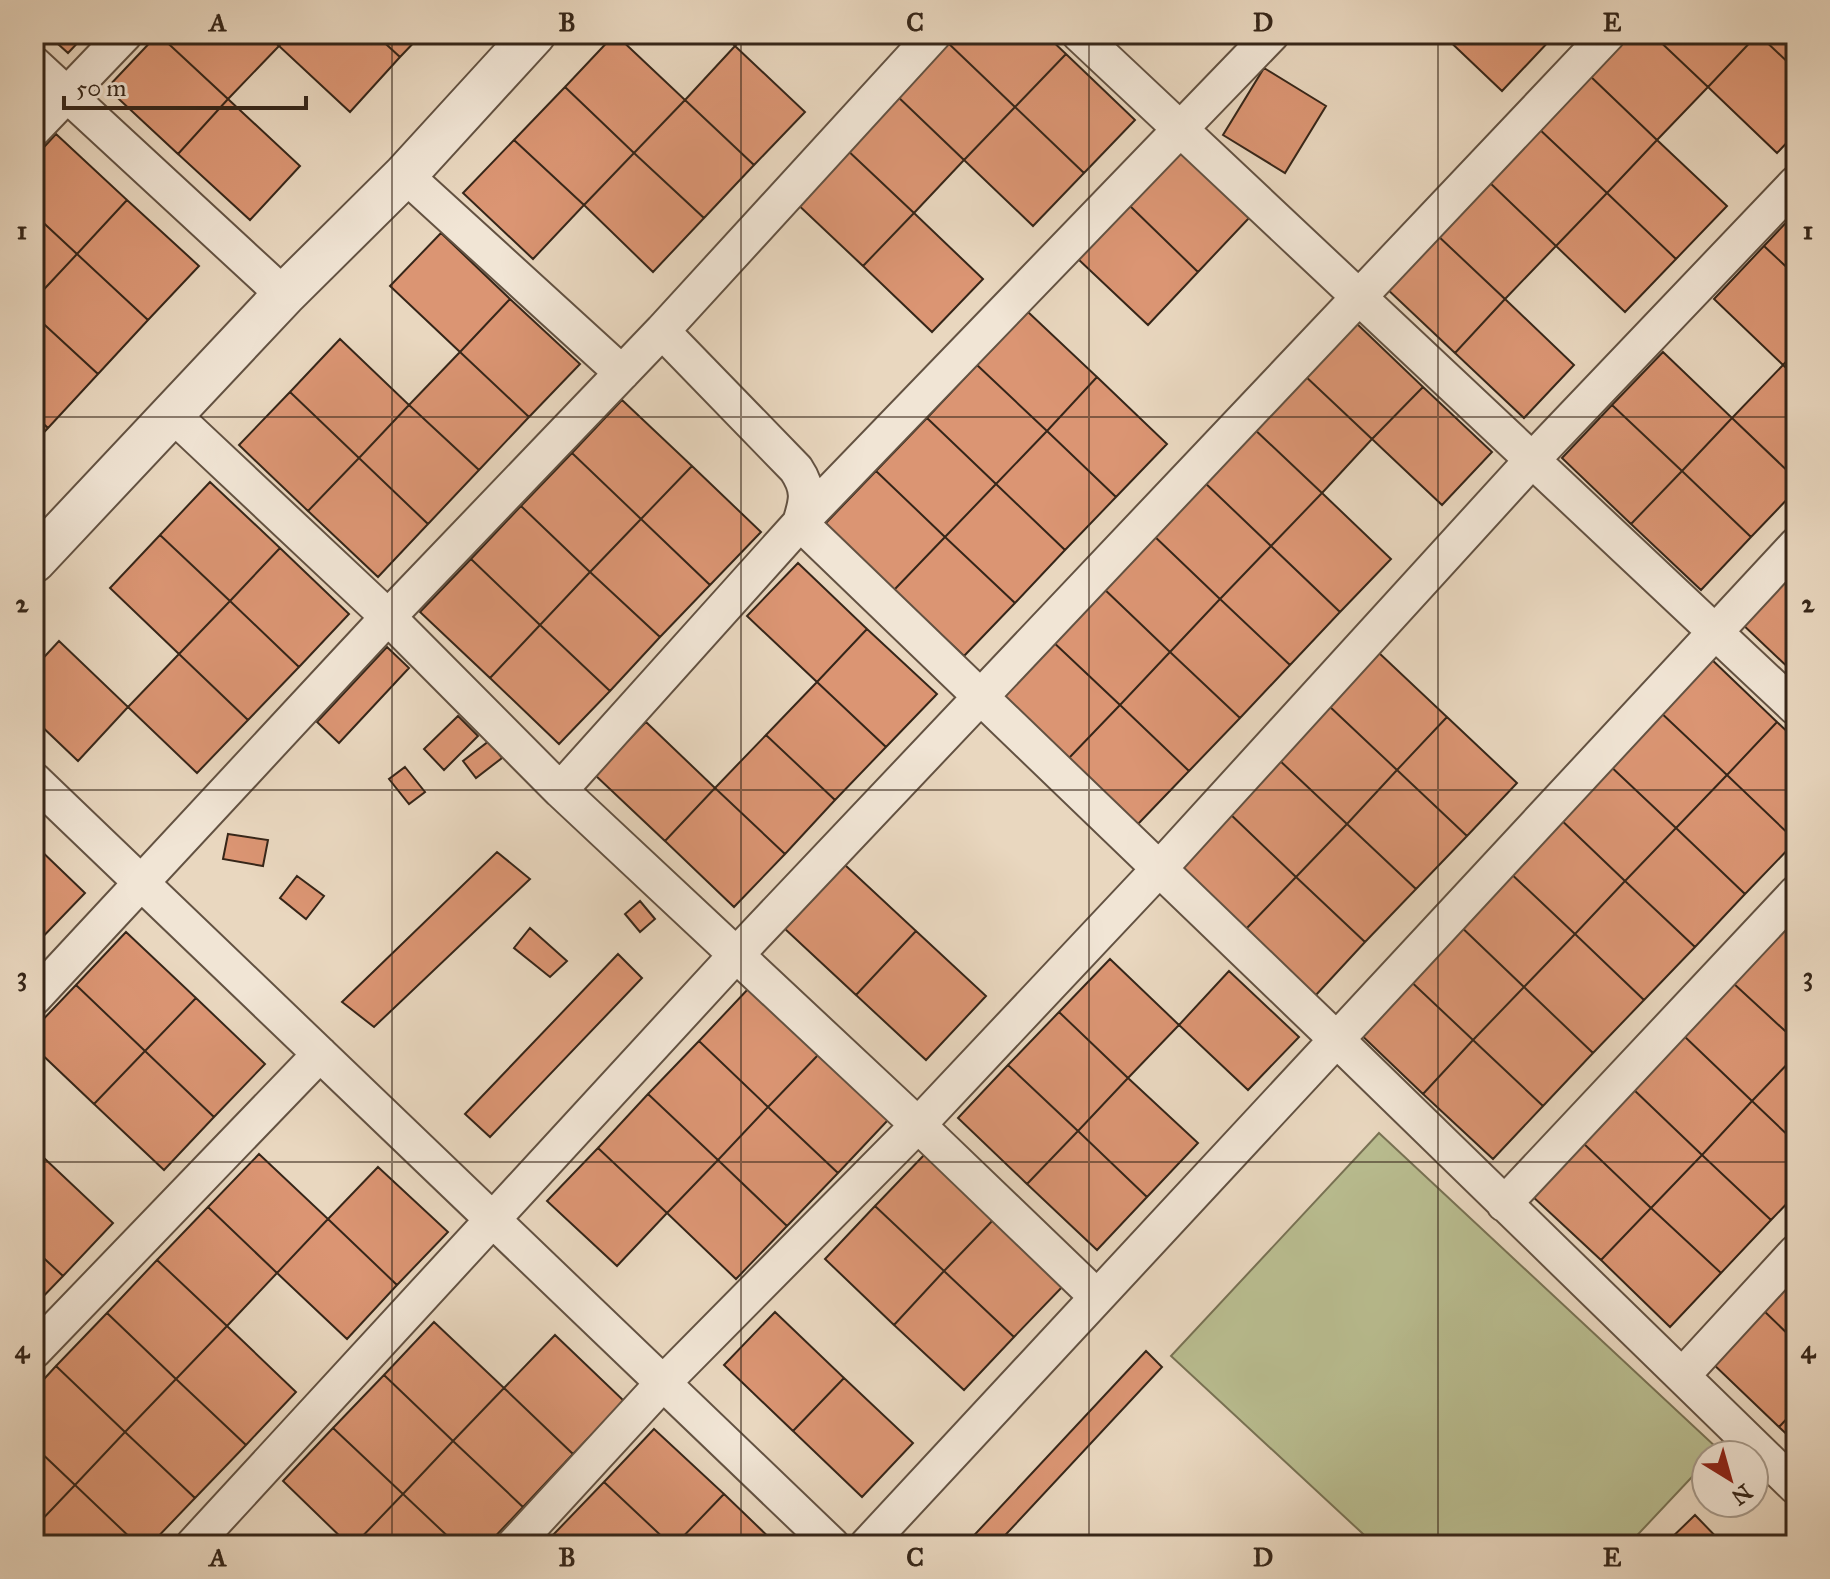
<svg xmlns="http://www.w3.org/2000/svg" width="1830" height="1579" viewBox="0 0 1830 1579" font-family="'IM FELL Great Primer',serif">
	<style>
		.green { fill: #b9bd90; stroke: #787254; stroke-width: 2 }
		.building { fill: #db9573; stroke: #362619; stroke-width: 2 }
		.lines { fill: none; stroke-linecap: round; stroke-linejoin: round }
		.minor-casing { stroke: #635242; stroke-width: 38 }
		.tertiary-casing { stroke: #635242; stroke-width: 46 }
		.minor { stroke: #f1e5d5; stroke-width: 34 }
		.tertiary { stroke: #f1e5d5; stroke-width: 42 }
		.grid { fill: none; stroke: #362619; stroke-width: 2; stroke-opacity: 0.55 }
		.neatline { fill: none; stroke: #362619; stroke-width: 3 }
		.grid-label { font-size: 26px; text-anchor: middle; font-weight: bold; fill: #362619 }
	</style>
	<rect width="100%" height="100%" fill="#e9d7bf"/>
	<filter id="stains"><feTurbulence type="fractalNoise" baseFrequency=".0025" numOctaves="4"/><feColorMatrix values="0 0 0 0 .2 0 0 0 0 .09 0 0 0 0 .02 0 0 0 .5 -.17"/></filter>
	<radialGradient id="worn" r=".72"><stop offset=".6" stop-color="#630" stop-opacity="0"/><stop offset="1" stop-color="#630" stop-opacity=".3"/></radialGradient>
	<path class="green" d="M1379,1133L1718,1449L1712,1455H1706V1462L1628,1545H1375L1171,1356Z"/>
	<path class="building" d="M47,34H86L68,53Z
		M158,34L228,99L178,154L107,88Z
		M158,34H266L279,46L228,99Z
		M266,34H289L279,46Z
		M289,34H375L400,57L350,112L279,46Z
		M375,34H422L400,57Z
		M615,34L685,100L634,153L565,87Z
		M723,34H747L735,46Z
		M952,34H1045L1066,54L1015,107L946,41Z
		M1442,34H1548L1552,38L1502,91Z
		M1626,34H1652L1708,87L1657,140L1588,74Z
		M1652,34H1758L1708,87Z
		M1758,34L1796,70V133L1777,153L1708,87Z
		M1758,34H1796V70Z
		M946,41L1015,107L964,160L895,94Z
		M735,46L805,112L754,165L685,100Z
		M1066,54L1135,120L1084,173L1015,107Z
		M1264,68L1326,106L1285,173L1223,135Z
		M1588,74L1657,140L1607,193L1537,127Z
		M565,87L634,153L584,205L514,140Z
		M895,94L964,160L914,213L844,147Z
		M228,99L300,166L250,220L178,154Z
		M685,100L754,165L704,218L634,153Z
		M1015,107L1084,173L1033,226L964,160Z
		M1537,127L1607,193L1556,246L1487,180Z
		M56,134L127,200L77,254L34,214V158Z
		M514,140L584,205L533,259L463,193Z
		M1657,140L1727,206L1676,259L1607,193Z
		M844,147L914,213L863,266L793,200Z
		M1180,152L1249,218L1198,272L1129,205Z
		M634,153L704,218L653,272L584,205Z
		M1487,180L1556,246L1505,299L1436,234Z
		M1607,193L1676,259L1625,312L1556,246Z
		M127,200L199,266L148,320L77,254Z
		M1129,205L1198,272L1148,325L1078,259Z
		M1796,212V276L1764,246Z
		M914,213L983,279L932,332L863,266Z
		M34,214L77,254L34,300Z
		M441,233L510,299L460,352L390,286Z
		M1436,234L1505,299L1455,353L1385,287Z
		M1764,246L1796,276V351L1783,365L1714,299Z
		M77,254L148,320L98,374L34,315V300Z
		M510,299L580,364L529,417L460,352Z
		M1505,299L1574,365L1524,418L1455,353Z
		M1028,312L1097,377L1047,431L977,365Z
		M34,315L98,374L48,428L34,415Z
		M1354,321L1423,387L1372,439L1303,374Z
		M340,339L409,405L359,458L290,392Z
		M460,352L529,417L479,470L409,405Z
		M1663,352L1732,418L1682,471L1612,405Z
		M977,365L1047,431L996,484L927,418Z
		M1783,365L1796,377V479L1732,418Z
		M1303,374L1372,439L1322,493L1252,427Z
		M1097,377L1167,444L1116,497L1047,431Z
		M1423,387L1492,452L1442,505L1372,439Z
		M290,392L359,458L308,511L239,445Z
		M622,400L692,466L641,519L572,453Z
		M409,405L479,470L428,524L359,458Z
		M1612,405L1682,471L1631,524L1562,458Z
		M34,415L48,428L34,443Z
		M927,418L996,484L945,537L876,471Z
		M1732,418L1796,479V490L1751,537L1682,471Z
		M1252,427L1322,493L1271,546L1202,480Z
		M1047,431L1116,497L1065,550L996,484Z
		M572,453L641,519L590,572L521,506Z
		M359,458L428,524L378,577L308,511Z
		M692,466L761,532L710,585L641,519Z
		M876,471L945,537L894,590L825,524Z
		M1682,471L1751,537L1701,590L1631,524Z
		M1202,480L1271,546L1220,599L1151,533Z
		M210,482L280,548L230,601L160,535Z
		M996,484L1065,550L1015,603L945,537Z
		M1322,493L1391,559L1340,612L1271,546Z
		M521,506L590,572L540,625L471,559Z
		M641,519L710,585L660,637L590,572Z
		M1151,533L1220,599L1170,652L1101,586Z
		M160,535L230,601L179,654L110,588Z
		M945,537L1015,603L964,656L894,590Z
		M1271,546L1340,612L1290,665L1220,599Z
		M280,548L349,614L299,667L230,601Z
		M471,559L540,625L490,678L420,612Z
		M798,563L867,629L817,682L747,616Z
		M1790,569L1796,575V675L1740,622Z
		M590,572L660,637L610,691L540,625Z
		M1101,586L1170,652L1120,705L1050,639Z
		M1220,599L1290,665L1240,718L1170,652Z
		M230,601L299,667L248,720L179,654Z
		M540,625L610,691L559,744L490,678Z
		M867,629L937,694L886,747L817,682Z
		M1050,639L1120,705L1069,758L999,693Z
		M59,641L128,707L78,761L34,719V668Z
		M387,647L409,668L339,743L317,722Z
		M1170,652L1240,718L1189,771L1120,705Z
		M1378,652L1447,717L1397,770L1328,705Z
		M179,654L248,720L197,773L128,707Z
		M1708,656L1777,722L1727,775L1657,709Z
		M817,682L886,747L835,800L766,735Z
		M1120,705L1189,771L1138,824L1069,758Z
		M1328,705L1397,770L1347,824L1277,758Z
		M1657,709L1727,775L1676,828L1606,762Z
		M458,716L478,736L444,770L424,749Z
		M1447,717L1517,783L1467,836L1397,770Z
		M646,722L715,788L665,841L595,775Z
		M1777,722L1796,740V841L1727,775Z
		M766,735L835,800L785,854L715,788Z
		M489,741L502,758L476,778L463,761Z
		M1277,758L1347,824L1296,877L1227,811Z
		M1606,762L1676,828L1625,881L1556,815Z
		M405,767L425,792L409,804L389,779Z
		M1397,770L1467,836L1416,889L1347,824Z
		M1727,775L1796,841L1745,894L1676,828Z
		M715,788L785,854L734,907L665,841Z
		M1227,811L1296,877L1245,930L1176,864Z
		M1556,815L1625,881L1575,934L1505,868Z
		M1347,824L1416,889L1365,942L1296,877Z
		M1676,828L1745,894L1695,947L1625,881Z
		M228,834L268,840L263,866L223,859Z
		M34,844L85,893L34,946Z
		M497,852L530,879L374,1027L342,1002Z
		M845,865L916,931L856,995L785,929Z
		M1505,868L1575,934L1524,987L1455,921Z
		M297,876L324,896L306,919L280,898Z
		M1296,877L1365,942L1315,996L1245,930Z
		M1625,881L1695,947L1644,1000L1575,934Z
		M640,901L655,919L640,932L625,914Z
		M1796,917V941L1784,930Z
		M1455,921L1524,987L1473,1040L1404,975Z
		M530,928L567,961L550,977L514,948Z
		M1784,930L1796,941V1041L1733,983Z
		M916,931L986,996L926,1060L856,995Z
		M126,932L196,998L145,1051L76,985Z
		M1575,934L1644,1000L1593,1053L1524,987Z
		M618,954L642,978L490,1137L465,1114Z
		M1110,959L1179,1025L1128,1078L1059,1012Z
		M1229,971L1299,1037L1248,1090L1179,1025Z
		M1404,975L1473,1040L1423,1094L1354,1028Z
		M1733,983L1796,1041V1055L1752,1101L1683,1035Z
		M76,985L145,1051L94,1104L34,1047V1029Z
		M1524,987L1593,1053L1543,1106L1473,1040Z
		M749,988L819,1054L768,1107L699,1041Z
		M196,998L265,1064L214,1117L145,1051Z
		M1059,1012L1128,1078L1078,1131L1008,1065Z
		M1683,1035L1752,1101L1702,1155L1632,1088Z
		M1473,1040L1543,1106L1493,1159L1423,1094Z
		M699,1041L768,1107L718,1160L648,1094Z
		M145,1051L214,1117L164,1170L94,1104Z
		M819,1054L888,1120L838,1173L768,1107Z
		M1796,1055V1143L1752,1101Z
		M1008,1065L1078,1131L1027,1184L958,1118Z
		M1128,1078L1198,1143L1147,1197L1078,1131Z
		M1632,1088L1702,1155L1651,1208L1582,1142Z
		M648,1094L718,1160L667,1213L598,1148Z
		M1752,1101L1796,1143V1194L1771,1220L1702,1155Z
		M768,1107L838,1173L787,1226L718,1160Z
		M1078,1131L1147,1197L1097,1250L1027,1184Z
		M1582,1142L1651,1208L1601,1260L1531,1195Z
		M598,1148L667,1213L617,1266L547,1201Z
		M926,1153L995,1218L944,1271L875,1206Z
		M259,1154L328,1219L277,1273L208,1207Z
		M1702,1155L1771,1220L1721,1273L1651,1208Z
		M44,1158L113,1223L63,1276L34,1249V1168Z
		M718,1160L787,1226L736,1279L667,1213Z
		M378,1167L448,1232L397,1285L328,1219Z
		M875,1206L944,1271L894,1325L825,1259Z
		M208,1207L277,1273L227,1326L157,1260Z
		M1651,1208L1721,1273L1670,1327L1601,1260Z
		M995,1218L1065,1284L1014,1337L944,1271Z
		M328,1219L397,1285L347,1339L277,1273Z
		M34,1249L63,1276L34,1306Z
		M157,1260L227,1326L176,1379L107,1313Z
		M944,1271L1014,1337L964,1390L894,1325Z
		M1796,1271V1342L1761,1308Z
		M1761,1308L1796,1342V1409L1779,1427L1710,1361Z
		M775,1312L844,1378L793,1431L724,1365Z
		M107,1313L176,1379L125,1432L56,1366Z
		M434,1322L504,1388L453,1441L384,1375Z
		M227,1326L296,1392L246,1445L176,1379Z
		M555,1335L624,1401L573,1454L504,1388Z
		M1146,1351L1162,1367L996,1545H965Z
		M56,1366L125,1432L75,1485L34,1446V1390Z
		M384,1375L453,1441L403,1494L333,1428Z
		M844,1378L913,1443L862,1497L793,1431Z
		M176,1379L246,1445L195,1498L125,1432Z
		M504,1388L573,1454L523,1507L453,1441Z
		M1796,1409V1443L1779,1427Z
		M333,1428L403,1494L354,1545H349L283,1481Z
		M654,1429L724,1494L675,1545H671L604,1482Z
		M125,1432L195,1498L150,1545H138L75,1485Z
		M453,1441L523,1507L487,1545H457L403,1494Z
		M34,1446L75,1485L34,1528Z
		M604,1482L671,1545H564L553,1535Z
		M75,1485L138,1545H34V1528Z
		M403,1494L457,1545H354Z
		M724,1494L777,1545H675Z
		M1695,1515L1724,1545H1664Z
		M553,1535L564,1545H543Z"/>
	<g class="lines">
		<g class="minor-casing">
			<path id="minor" d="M1079,34L1796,708
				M34,64L284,295
				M34,129L125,34
				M405,175L622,373
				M662,331L796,469C810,490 807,501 800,523L1336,1039L1796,1487
				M172,414L388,617L560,790L918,1125L1097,1297
				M34,780L832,1545
				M560,790L800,523L1272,34
				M34,998L388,617L662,331L934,34
				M1504,1204L1796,893
				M34,1351L320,1054
				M1682,1376L1796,1252
				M193,1545L736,955L1608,34
				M514,1545L663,1383L918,1125L1158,870L1532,460L1796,183
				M867,1545L1796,545"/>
		</g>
		<g class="tertiary-casing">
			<path id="tertiary" d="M34,561L284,295L405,175L534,34"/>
		</g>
		<use href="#minor" class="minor"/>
		<use href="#tertiary" class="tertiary"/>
	</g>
	<path class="grid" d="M392,34V1545M741,34V1545M1089,34V1545M1438,34V1545M34,417H1796M34,790H1796M34,1162H1796"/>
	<rect width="1830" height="1579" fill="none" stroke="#e9d7bf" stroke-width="88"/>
	<g transform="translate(1730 1479) rotate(143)"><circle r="38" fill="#f1e5d5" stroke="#a6998a" stroke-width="2"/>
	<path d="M0-6L14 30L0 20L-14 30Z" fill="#8f2418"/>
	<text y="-12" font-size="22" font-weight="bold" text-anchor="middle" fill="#362619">N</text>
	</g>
	<path d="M64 96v12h242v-12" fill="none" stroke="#362619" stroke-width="4"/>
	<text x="76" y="96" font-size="24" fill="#362619" stroke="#f1e5d5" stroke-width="6" paint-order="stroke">50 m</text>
	<rect x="44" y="44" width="1742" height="1491" class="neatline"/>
	<g class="grid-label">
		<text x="218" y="31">A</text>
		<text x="567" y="31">B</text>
		<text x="915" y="31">C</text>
		<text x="1263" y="31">D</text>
		<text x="1612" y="31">E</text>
		<text x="22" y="239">1</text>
		<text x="1808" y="239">1</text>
		<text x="22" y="612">2</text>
		<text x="1808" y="612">2</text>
		<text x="22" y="985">3</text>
		<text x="1808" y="985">3</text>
		<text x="22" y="1358">4</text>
		<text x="1808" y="1358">4</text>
		<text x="218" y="1566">A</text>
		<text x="567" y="1566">B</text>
		<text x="915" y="1566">C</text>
		<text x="1263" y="1566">D</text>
		<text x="1612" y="1566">E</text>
	</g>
	<rect width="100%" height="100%" filter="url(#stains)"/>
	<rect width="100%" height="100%" fill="url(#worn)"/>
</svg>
